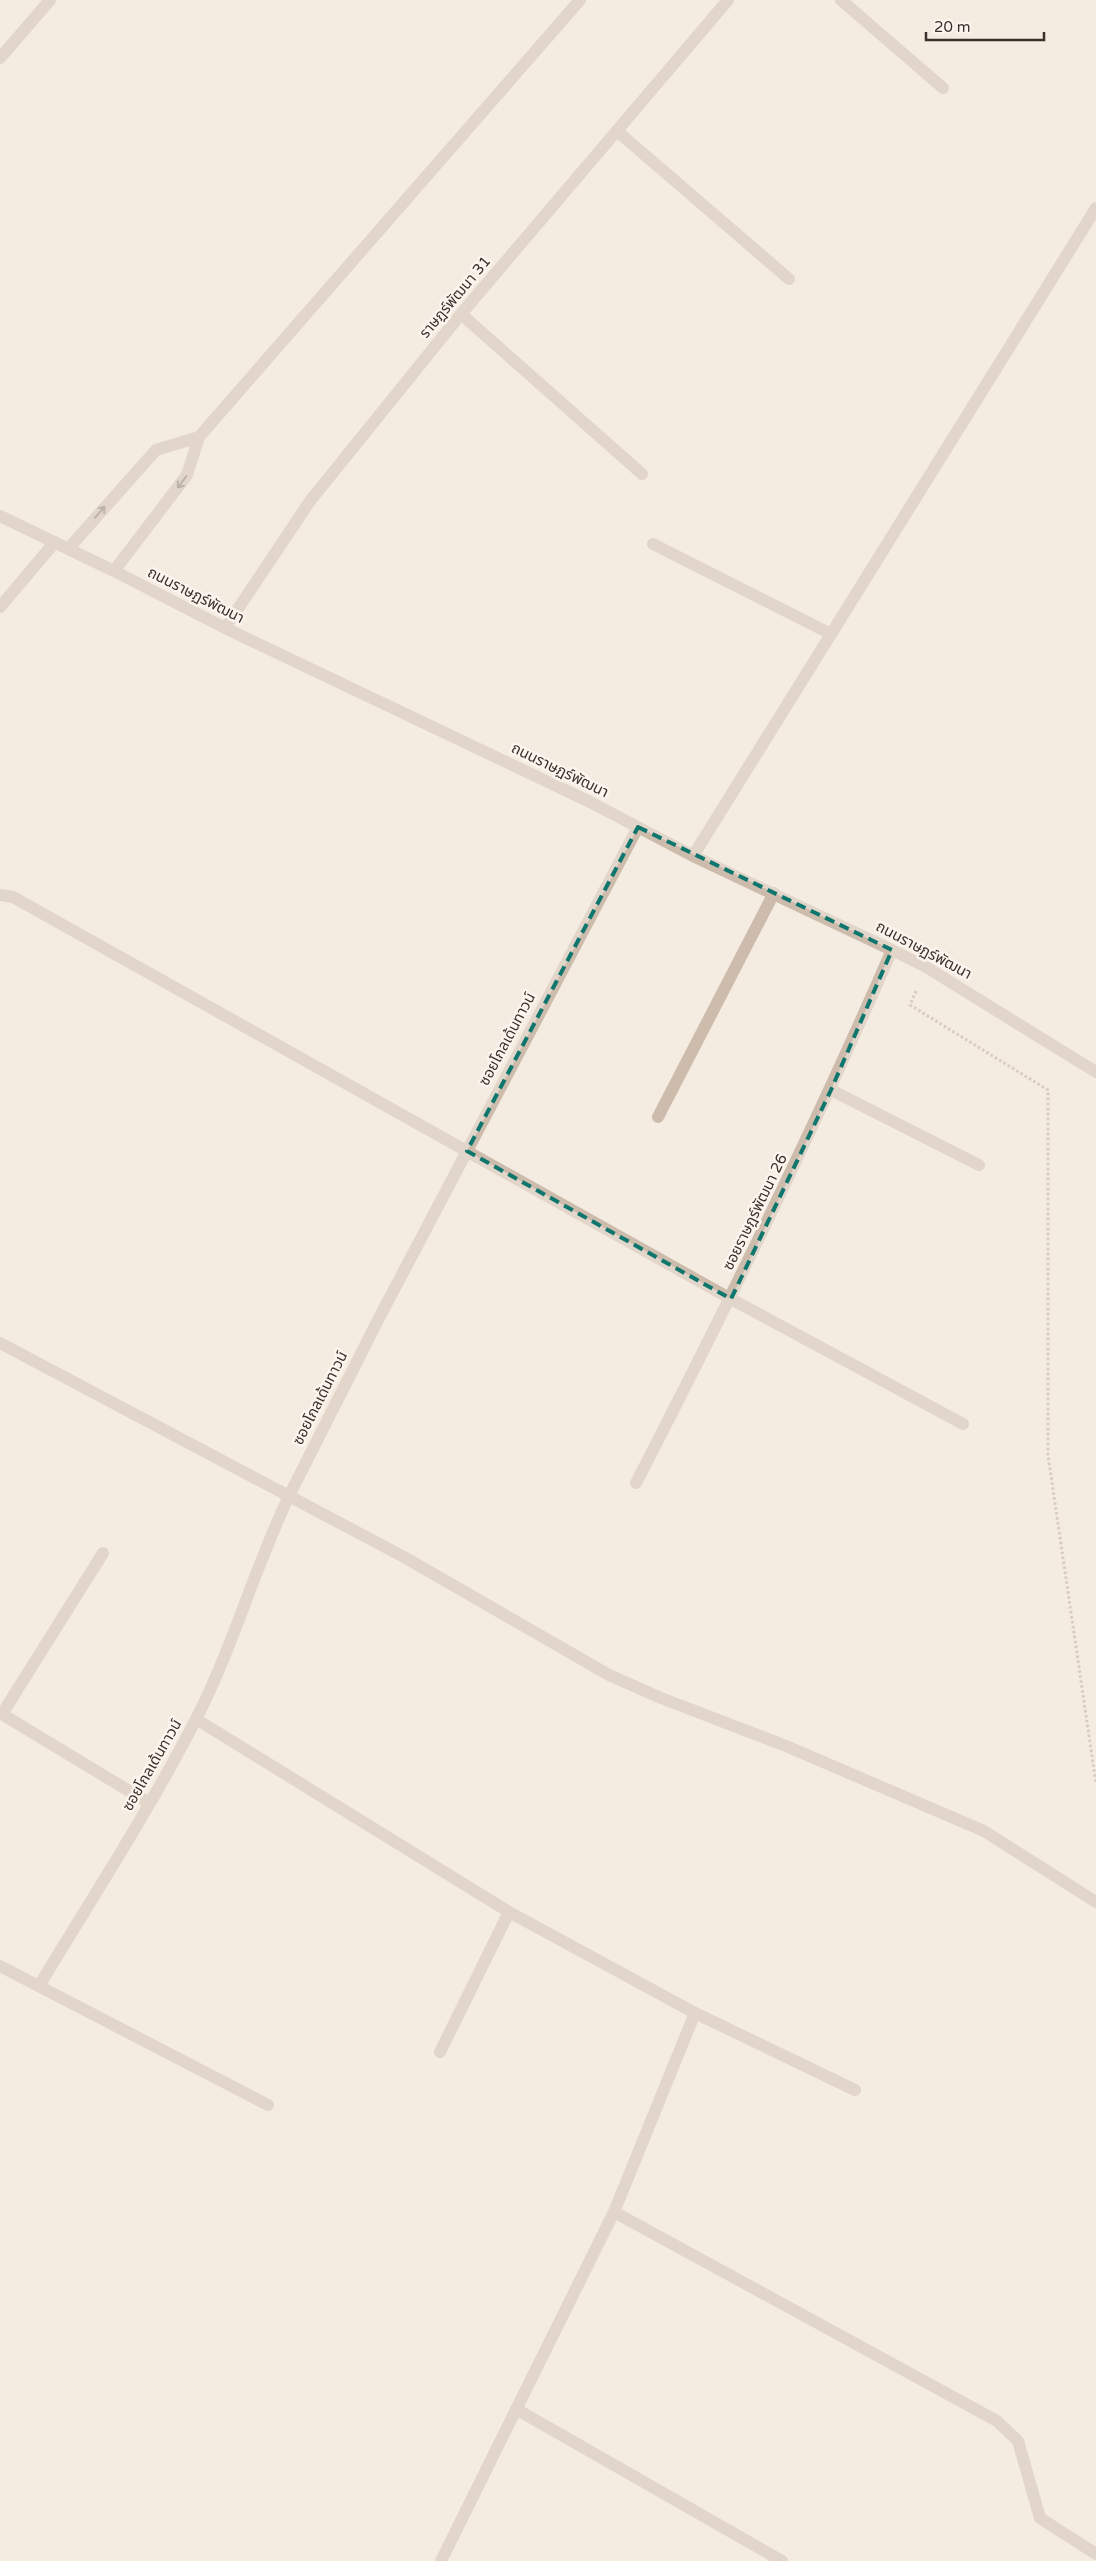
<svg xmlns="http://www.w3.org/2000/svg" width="1096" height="2561" viewBox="0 0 1096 2561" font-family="'Varela Round','Noto Sans Thai',sans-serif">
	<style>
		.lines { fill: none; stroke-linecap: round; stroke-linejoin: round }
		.path { stroke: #b9a596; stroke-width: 3; stroke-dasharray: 2.5 2.5; stroke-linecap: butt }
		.minor { stroke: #cdbbac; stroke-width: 12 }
		.oneway { stroke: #7d6f65 }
		.marked { fill: none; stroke: #0f766e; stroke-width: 4; stroke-dasharray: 10 6; stroke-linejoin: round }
		.labels { text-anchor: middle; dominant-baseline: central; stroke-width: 5; stroke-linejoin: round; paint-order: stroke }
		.street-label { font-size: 15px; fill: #3b302b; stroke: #fbf5ee }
	</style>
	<rect width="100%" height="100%" fill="#f4ebe1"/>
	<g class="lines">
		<path class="path" d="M916,991L910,1005L1048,1090V1455L1096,1784"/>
		<path class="minor" d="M841,0L943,88
			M0,58L50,0
			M617,131L789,279
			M461,314L642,474
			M0,516L114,571L225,628L590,802L693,856L892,950L926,967L1096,1072
			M653,544L831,634
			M68,549L156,450L199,437
			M114,571L187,475L199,437L580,0
			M0,607L55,542
			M225,628L310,501L461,314L728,0
			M693,856L1096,208
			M0,895L13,897L731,1299L963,1424
			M831,1090L979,1165
			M658,1117L774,893
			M0,1343L404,1557L609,1675L661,1698L786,1746L984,1831L1096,1902
			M636,1483C727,1307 813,1131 892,950
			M0,1713L149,1803
			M2,1714L103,1553
			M196,1719L509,1912L695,2013L855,2090
			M0,1966L268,2105
			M39,1986C92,1898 149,1811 196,1719C233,1647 254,1569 289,1496L378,1320L638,827
			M440,2052L509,1912
			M614,2212L997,2421L1018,2441L1040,2518L1096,2554
			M516,2409L782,2561
			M441,2561L614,2212L695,2013"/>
	</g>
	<defs><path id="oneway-shaft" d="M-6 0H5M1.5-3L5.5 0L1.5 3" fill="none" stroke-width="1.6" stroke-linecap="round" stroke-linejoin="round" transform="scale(1.25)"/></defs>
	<g class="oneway">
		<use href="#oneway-shaft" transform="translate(182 482) rotate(127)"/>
		<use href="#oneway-shaft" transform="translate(100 512) rotate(-49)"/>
	</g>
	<path d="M0 0H1096V2561H0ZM638,827L892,950L831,1090L731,1299L467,1151Z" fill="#f4ebe1" fill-opacity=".55" fill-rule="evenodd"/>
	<path class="marked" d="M638,827L892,950L831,1090L731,1299L467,1151Z"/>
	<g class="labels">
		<g class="street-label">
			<text transform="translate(455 297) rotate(-50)">ราษฎร์พัฒนา 31</text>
			<text transform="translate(196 595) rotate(27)">ถนนราษฏร์พัฒนา</text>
			<text transform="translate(560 770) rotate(26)">ถนนราษฏร์พัฒนา</text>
			<text transform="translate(924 950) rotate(28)">ถนนราษฏร์พัฒนา</text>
			<text transform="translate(507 1039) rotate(-62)">ซอยโกลเด้นทาวน์</text>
			<text transform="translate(755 1212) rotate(-64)">ซอยราษฎร์พัฒนา 26</text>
			<text transform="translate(320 1398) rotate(-63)">ซอยโกลเด้นทาวน์</text>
			<text transform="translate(152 1765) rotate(-60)">ซอยโกลเด้นทาวน์</text>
		</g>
	</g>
	<path d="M926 32v8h118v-8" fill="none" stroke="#3b302b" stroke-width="2.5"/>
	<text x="934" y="32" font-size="15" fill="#3b302b" stroke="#fbf5ee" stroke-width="4" paint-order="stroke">20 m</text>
</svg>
